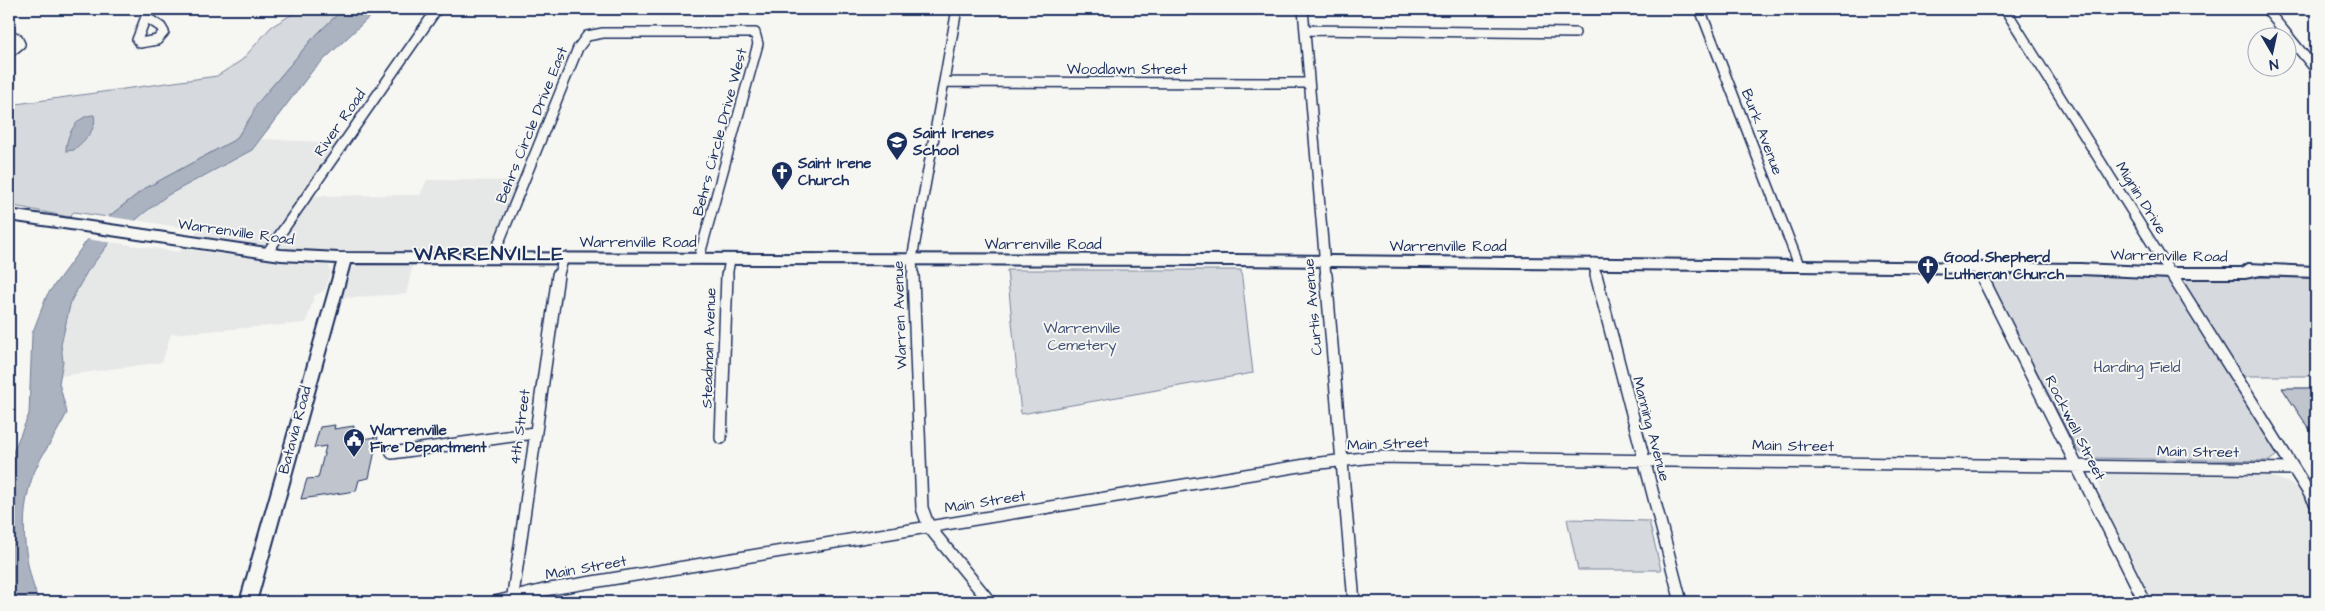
<svg xmlns="http://www.w3.org/2000/svg" width="2325" height="611" viewBox="0 0 2325 611" font-family="'Architects Daughter',sans-serif">
	<style>
		.built { fill: #e6e7e7 }
		.green { fill: #d6d9dd; stroke: #78849e }
		.water { fill: #abb2c0; stroke: #717e99 }
		.pier { fill: #f6f6f2 }
		.building { fill: #c0c4cd; stroke: #1b2f5e }
		.lines { fill: none; stroke-linecap: round; stroke-linejoin: round }
		.minor-far1-casing { stroke: #1b2f5e; stroke-width: 12 }
		.minor-casing { stroke: #1b2f5e; stroke-width: 14 }
		.secondary-casing { stroke: #1b2f5e; stroke-width: 4 }
		.minor-far1 { stroke: #f6f6f2; stroke-width: 9 }
		.minor { stroke: #f6f6f2; stroke-width: 11 }
		.secondary { fill: #f6f6f2; fill-rule: evenodd }
		.labels { text-anchor: middle; dominant-baseline: central; stroke-width: 4; stroke-linejoin: round; paint-order: stroke }
		.street-label { font-size: 15px; fill: #1b2f5e; stroke: #f6f6f2 }
		.poi-label { font-size: 15px; font-weight: bold; fill: #1b2f5e; stroke: #f6f6f2; text-anchor: start }
		.park-label { font-size: 15px; fill: #405177; stroke: #f6f6f2 }
		.district-label { font-size: 20px; font-weight: bold; letter-spacing: 1px; fill: #1b2f5e; stroke: #f6f6f2 }
	</style>
	<rect width="100%" height="100%" fill="#f6f6f2"/>
	<filter id="ink" filterUnits="userSpaceOnUse"><feTurbulence type="fractalNoise" baseFrequency=".02" numOctaves="2"/><feDisplacementMap in="SourceGraphic" scale="10" xChannelSelector="R" yChannelSelector="G"/><feConvolveMatrix kernelMatrix="1 2 1 2 8 2 1 2 1" color-interpolation-filters="sRGB"/></filter>
	<g filter="url(#ink)">
		<path class="built" d="M261,139L339,143L302,196L420,195L427,180L520,181L490,252L360,253L286,249L195,236L198,230L134,220L168,195L252,150Z
			M110,242L179,252L182,249L276,261L325,264L329,266L331,271L325,290L314,296L306,323L171,334L162,362L60,376L63,361L61,345L71,301L87,272Z
			M361,263L413,264L406,294L340,298L348,270Z
			M2112,473L2266,474L2291,484L2304,493L2316,513V602H2154L2100,496L2099,482L2103,476Z"/>
		<path class="green" d="M301,9H343L313,38L256,105L252,115L236,139L144,189L108,217L74,212L69,217L9,205V105L217,76L242,60L271,27Z
			M1007,270H1241L1253,373L1021,414Z
			M1998,274L2316,278V376H2229L2275,448L2277,455L2269,461L2093,458L2083,455L2077,449L1991,284L1990,277Z
			M1567,519L1649,521L1661,570H1578Z"/>
		<path class="water" d="M378,9L313,70L252,150L168,195L144,213L110,242L87,272L71,301L61,345L63,361L59,383L67,413C60,427 52,440 44,453C16,498 21,555 39,602H9V462L29,414L32,334L47,295L88,239L108,217L144,189L236,139L252,115L256,105L313,38L342,10Z
			M94,115C98,130 83,141 74,150L66,151C66,136 76,115 94,115Z"/>
		<path class="pier" d="M105,216L138,221L113,243L86,239Z"/>
		<path class="building" d="M2282,388H2316V439Z
			M335,425L334,429L354,426L352,440L378,437L369,478L359,480L356,491L301,499L307,479L318,478L326,446L314,448L320,427Z"/>
		<g class="lines">
			<g class="minor-far1-casing">
				<path id="minor-far1" d="M146,9V17
					M1303,9L1326,277
					M1700,9L1799,265
					M2005,9L2173,277
					M2266,9L2316,70
					M146,17L161,27L164,32L157,40L140,43L137,40Z
					M1305,30L1575,33
					M9,34L17,38L20,44L9,53
					M944,82L1309,83
					M267,253L437,9
					M493,257L578,48L587,36L603,33H755L758,44L699,258
					M1593,263L1597,277
					M1977,268L1981,277
					M558,277L564,257
					M727,277L730,259
					M913,277L912,259L957,9"/>
			</g>
			<g class="minor-casing">
				<path id="minor" d="M913,275L922,508L929,527L990,602
					M1326,275L1354,602
					M1596,275L1681,602
					M1981,275L2145,602
					M2172,275L2316,504
					M721,438L727,275
					M392,453L534,433
					M495,602L544,590L1312,464L1373,457L2294,469
					M512,602L558,275"/>
			</g>
			<g class="secondary-casing">
				<path id="secondary" d="M9,210L281,250L339,253L1236,255L2080,264L2171,268H2242L2248,264L2316,267V277L2261,275L2245,278H2171L2080,274L1236,265L350,263L256,602H240L337,263L281,260L9,220Z"/>
			</g>
			<use href="#minor-far1" class="minor-far1"/>
			<use href="#minor" class="minor"/>
			<use href="#secondary" class="secondary"/>
		</g>
	</g>
	<defs>
		<g id="school-pin" transform="scale(1.125)"><path d="M0 17L-7.5 6A9.5 9.5 0 1 1 7.5 6Z" fill="#1b2f5e" stroke="#f6f6f2"/><path d="M0-5L7-2L0 1L-7-2ZM-4 1L0 2.5L4 1V4Q0 6-4 4Z" fill="#fff"/></g>
		<g id="church-pin" transform="scale(1.125)"><path d="M0 17L-7.5 6A9.5 9.5 0 1 1 7.5 6Z" fill="#1b2f5e" stroke="#f6f6f2"/><path d="M-1.2-6h2.4v3.5h3.3v2.4h-3.3V6h-2.4V-.1h-3.3v-2.4h3.3Z" fill="#fff"/></g>
		<g id="civic-pin" transform="scale(1.125)"><path d="M0 17L-7.5 6A9.5 9.5 0 1 1 7.5 6Z" fill="#1b2f5e" stroke="#f6f6f2"/><path d="M-.6-6.5H3V-4.5H.6V-3L4-1V1h2V6H-6V1h2V-1L-.6-3ZM-1.2 2.5V6h2.4V2.5Z" fill="#fff"/></g>
	</defs>
	<g fill-rule="evenodd">
		<use href="#school-pin" x="897" y="142"/>
		<use href="#church-pin" x="782" y="172"/>
		<use href="#church-pin" x="1928" y="266"/>
		<use href="#civic-pin" x="354" y="439"/>
	</g>
	<g class="labels">
		<g class="street-label">
			<text x="1127" y="69">Woodlawn Street</text>
			<text transform="translate(340 123) rotate(-55)">River Road</text>
			<text transform="translate(532 125) rotate(-68)">Behrs Circle Drive East</text>
			<text transform="translate(720 132) rotate(-75)">Behrs Circle Drive West</text>
			<text transform="translate(1762 132) rotate(69)">Burk Avenue</text>
			<text transform="translate(2141 198) rotate(58)">Mignin Drive</text>
			<text transform="translate(236 232) rotate(8)">Warrenville Road</text>
			<text x="638" y="242">Warrenville Road</text>
			<text x="1043" y="244">Warrenville Road</text>
			<text x="1448" y="246">Warrenville Road</text>
			<text transform="translate(2169 256) rotate(1)">Warrenville Road</text>
			<text transform="translate(1313 307) rotate(-95)">Curtis Avenue</text>
			<text transform="translate(900 315) rotate(-92)">Warren Avenue</text>
			<text transform="translate(709 348) rotate(-88)">Steadman Avenue</text>
			<text transform="translate(520 427) rotate(-82)">4th Street</text>
			<text transform="translate(2075 428) rotate(63)">Rockwell Street</text>
			<text transform="translate(1651 429) rotate(75)">Manning Avenue</text>
			<text transform="translate(295 430) rotate(-75)">Batavia Road</text>
			<text transform="translate(1388 444) rotate(-2)">Main Street</text>
			<text transform="translate(1793 446) rotate(1)">Main Street</text>
			<text transform="translate(2198 452) rotate(1)">Main Street</text>
			<text transform="translate(985 502) rotate(-9)">Main Street</text>
			<text transform="translate(586 568) rotate(-10)">Main Street</text>
		</g>
		<g class="poi-label">
			<text x="913" y="133">Saint Irenes<tspan x="913" dy="17">School</tspan></text>
			<text x="798" y="163">Saint Irene<tspan x="798" dy="17">Church</tspan></text>
			<text x="1944" y="257">Good Shepherd<tspan x="1944" dy="17">Lutheran Church</tspan></text>
			<text x="370" y="430">Warrenville<tspan x="370" dy="17">Fire Department</tspan></text>
		</g>
		<g class="park-label">
			<text x="1082" y="328">Warrenville<tspan x="1082" dy="17">Cemetery</tspan></text>
			<text x="2137" y="367">Harding Field</text>
		</g>
		<g class="district-label">
			<text x="489" y="254">WARRENVILLE</text>
		</g>
	</g>
	<rect width="2325" height="611" fill="none" stroke="#f6f6f2" stroke-width="30"/>
	<rect x="15" y="15" width="2295" height="581" fill="none" stroke="#1b2f5e" stroke-width="2" filter="url(#ink)"/>
	<g transform="translate(2272 52) rotate(171)"><circle r="24" fill="#f6f6f2" stroke="#9ea6b7"/>
	<path d="M0-4L9 19L0 12L-9 19Z" fill="#1b2f5e"/>
	<text y="-8" font-size="14" font-weight="bold" text-anchor="middle" fill="#1b2f5e">N</text>
	</g>
</svg>
